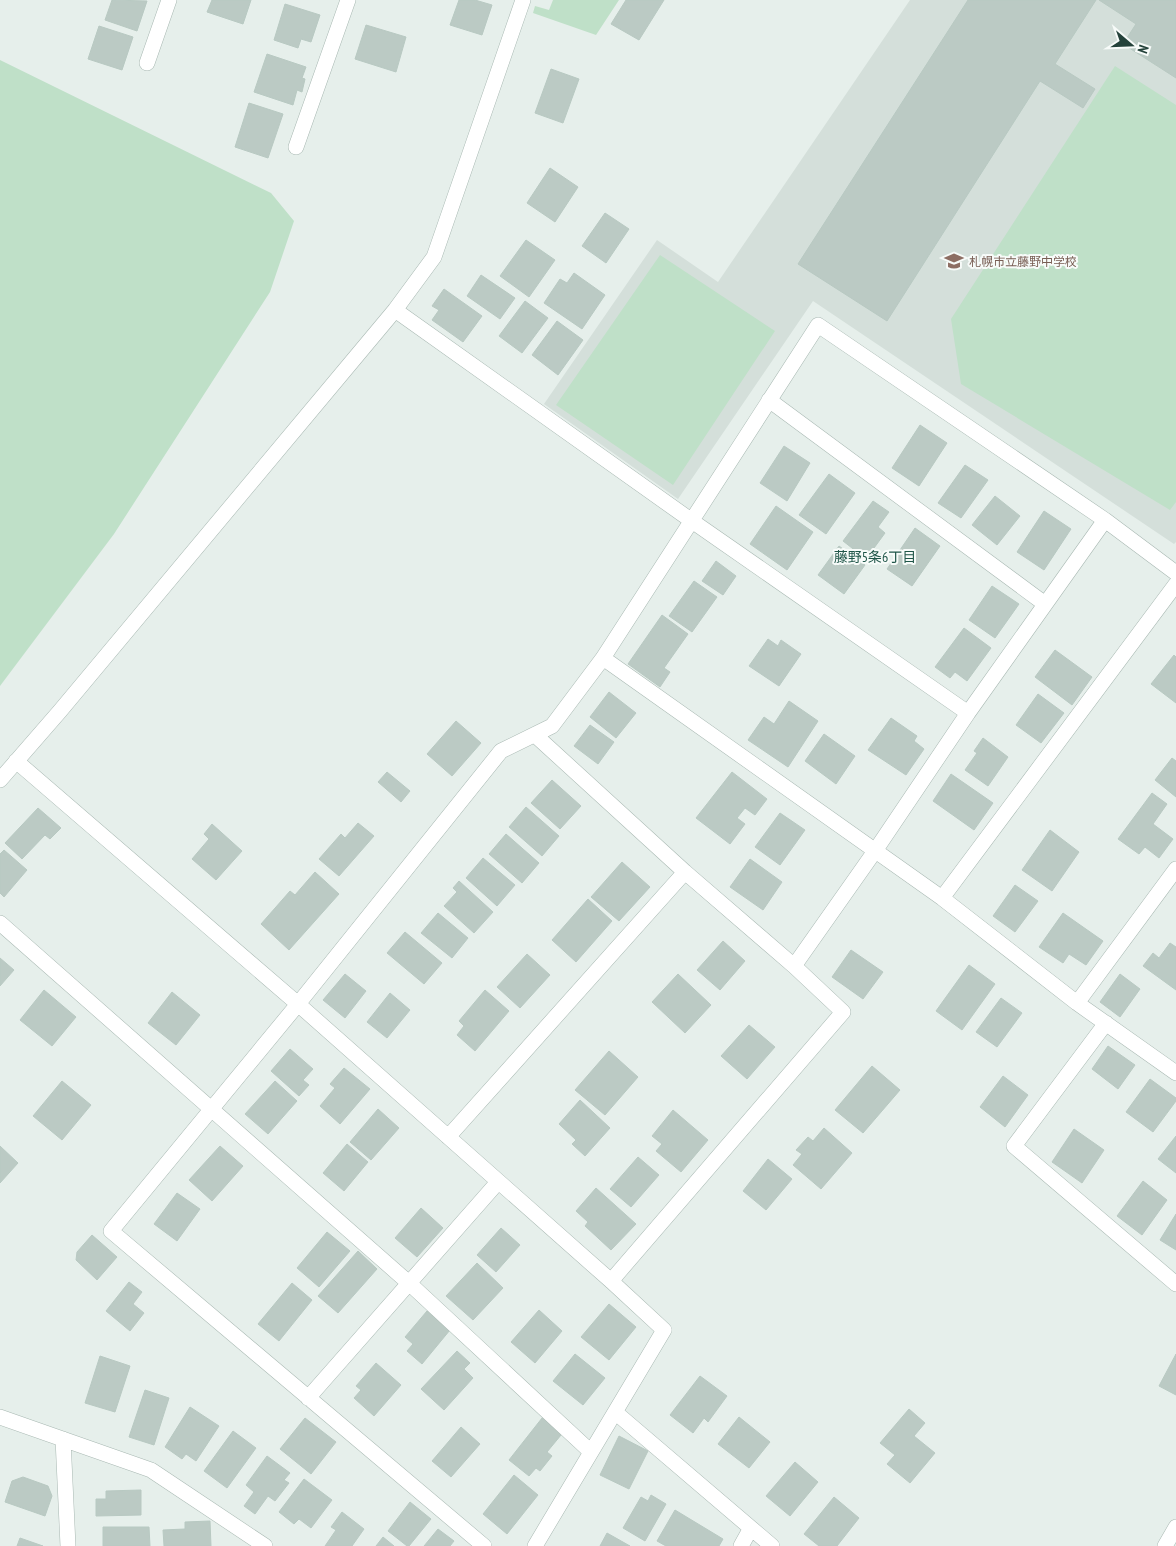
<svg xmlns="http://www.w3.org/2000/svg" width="1176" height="1546" viewBox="0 0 1176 1546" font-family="'PT Sans Narrow','Noto Sans JP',sans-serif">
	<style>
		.built { fill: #d4dfda }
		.green { fill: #bfe0c8 }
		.building { fill: #bbcac4; stroke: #b8c9c2 }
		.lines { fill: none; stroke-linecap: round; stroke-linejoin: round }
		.minor-casing { stroke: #a8b8b2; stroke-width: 16 }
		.minor { stroke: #fff; stroke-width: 15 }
		.labels { text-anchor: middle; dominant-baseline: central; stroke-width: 4; stroke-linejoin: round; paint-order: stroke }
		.education-label { font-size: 12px; fill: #785e54; stroke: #f7fbf9; text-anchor: start }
		.neighbourhood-label { font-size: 14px; fill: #1f5548; stroke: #f7fbf9 }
	</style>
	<rect width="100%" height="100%" fill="#e6efeb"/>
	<path class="built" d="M910,0H1176V542L1174,544L813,301L678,499L544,404L657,240L718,282Z"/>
	<path class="green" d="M553,0H619L596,35L533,13L535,6L549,10Z
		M0,60L271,193L294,221L270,292L114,534L0,686Z
		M1115,66L1176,105V502L1170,510L961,384L951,319Z
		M660,255L775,331L673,485L556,405Z"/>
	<path class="building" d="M112,0L147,1L137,31L105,20Z
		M212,0H251L243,24L207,12Z
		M459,0H475L492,5L482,35L450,25Z
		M626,0H664L639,40L611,24Z
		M968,0H1096L1055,64L1095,89L1083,108L1040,81L887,321L798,264Z
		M1099,0H1176V78L1123,44L1136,24Z
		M285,4L320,15L311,42L301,39L298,48L274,40Z
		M366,25L406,37L396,72L355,59Z
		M99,26L133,37L122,70L88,59Z
		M267,54L306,67L302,78L305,79L302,92L297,90L293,105L254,92Z
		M551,69L579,79L563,123L535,113Z
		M249,103L283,114L268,158L235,147Z
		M550,168L578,187L555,222L527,203Z
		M605,213L629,229L606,263L582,246Z
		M526,240L555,260L529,297L500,276Z
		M574,273L605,295L582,329L544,303L560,279L567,283Z
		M481,275L515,298L500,319L467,296Z
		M444,289L482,316L463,342L432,320L439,310L432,306Z
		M525,301L548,318L522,353L499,336Z
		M557,321L583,340L558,375L532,355Z
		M920,425L947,443L919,486L892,468Z
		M784,446L810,463L787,501L760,483Z
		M965,465L988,480L961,518L938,503Z
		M829,474L855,493L826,534L799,515Z
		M995,496L1020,516L997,545L972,525Z
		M873,501L889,512L878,527L885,533L866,559L843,541Z
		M776,506L813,532L787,570L750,544Z
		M1044,511L1071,529L1044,570L1017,552Z
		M915,528L940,546L912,586L887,569Z
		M839,546L865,565L844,594L818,575Z
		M716,561L736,576L723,595L702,581Z
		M694,581L717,597L692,632L669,616Z
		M992,586L1019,604L995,638L969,620Z
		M662,615L688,634L664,668L670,672L660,687L628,664Z
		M964,628L991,648L967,681L955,672L950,678L935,667Z
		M768,639L778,646L781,640L801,654L779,686L749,666Z
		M1055,650L1092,677L1072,705L1035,677Z
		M1174,655L1176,657V703L1151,684Z
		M609,692L636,713L616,738L590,717Z
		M1038,694L1064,713L1041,743L1016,725Z
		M789,701L818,721L788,767L748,740L764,717L774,724Z
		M891,718L917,736L914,741L924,749L906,775L868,750Z
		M456,721L481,743L452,776L427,754Z
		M590,725L614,742L598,764L574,746Z
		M824,734L855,756L836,784L805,761Z
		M983,738L1008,757L988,786L965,770L977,753L974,751Z
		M1172,758L1176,761V797L1155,780Z
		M387,772L410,791L401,802L378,782Z
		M732,772L767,799L755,815L745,808L737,818L745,824L730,844L696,818Z
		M951,774L993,803L974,830L933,801Z
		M552,780L581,806L560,829L531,803Z
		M1152,793L1167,804L1153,824L1173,839L1159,858L1145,847L1139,854L1118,839Z
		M526,807L559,836L542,856L509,827Z
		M38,808L61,828L50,839L45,835L22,859L5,843Z
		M780,813L805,830L780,865L755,847Z
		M358,823L374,836L339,876L319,859L341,834L345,838Z
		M212,824L242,851L216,880L192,859L209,839L204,834Z
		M1050,830L1079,852L1052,891L1022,870Z
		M506,834L539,863L522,883L489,854Z
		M4,850L27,870L4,897L0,893V854Z
		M483,858L515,885L497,906L466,878Z
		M750,859L782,882L763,910L730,887Z
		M622,862L650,887L619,921L591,897Z
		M315,872L339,894L289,950L261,924L290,891L295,895Z
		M459,881L493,912L474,933L444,906L457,892L453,888Z
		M1015,885L1038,901L1015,932L993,916Z
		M588,899L612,921L576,962L552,940Z
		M438,913L468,938L452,958L421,933Z
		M1063,913L1103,941L1086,965L1069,954L1063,963L1039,947Z
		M405,932L442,963L424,984L387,953Z
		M723,941L745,961L720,990L697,970Z
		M1170,943L1176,947V990L1143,966L1153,953L1159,958Z
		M851,950L883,972L863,999L832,977Z
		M527,954L550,975L520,1008L497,987Z
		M0,958L14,970L0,986Z
		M969,965L995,984L962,1030L936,1011Z
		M345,974L366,991L345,1018L323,1000Z
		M678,974L711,1005L685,1033L652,1002Z
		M1120,974L1140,989L1120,1017L1100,1002Z
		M44,990L76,1017L52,1046L20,1020Z
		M485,990L509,1011L475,1051L457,1035L464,1026L459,1021Z
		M172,992L200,1015L176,1045L148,1023Z
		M390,993L410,1010L387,1038L367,1022Z
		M1001,998L1022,1013L997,1047L976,1032Z
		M749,1025L775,1047L747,1079L721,1056Z
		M1108,1046L1135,1065L1118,1089L1092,1069Z
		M290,1049L313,1069L303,1080L309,1085L299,1096L271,1071Z
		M609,1051L638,1077L605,1115L575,1090Z
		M872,1066L900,1090L863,1133L835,1110Z
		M344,1068L370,1089L340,1124L320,1106L335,1088L330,1084Z
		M1003,1076L1028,1095L1005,1127L980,1107Z
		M1150,1079L1176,1098V1101L1153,1132L1126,1112Z
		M62,1081L91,1105L62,1140L33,1116Z
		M275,1081L297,1101L268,1134L245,1114Z
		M580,1100L610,1128L585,1156L572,1144L576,1140L559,1124Z
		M378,1109L399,1128L371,1160L350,1142Z
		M673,1110L708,1140L681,1172L656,1151L662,1144L652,1136Z
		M824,1128L852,1153L821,1189L793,1165L802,1154L796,1150L808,1137L813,1141Z
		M1074,1129L1104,1150L1082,1183L1052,1162Z
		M1176,1136V1173L1158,1159Z
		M347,1144L368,1162L344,1191L323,1173Z
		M0,1146L18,1163L0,1183Z
		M220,1146L243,1166L212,1201L189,1180Z
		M638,1157L659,1175L631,1207L610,1189Z
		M768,1159L792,1179L766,1210L743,1191Z
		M1143,1181L1167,1200L1142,1235L1117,1216Z
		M596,1188L636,1224L611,1250L585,1226L588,1222L576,1211Z
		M177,1193L200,1209L177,1241L154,1224Z
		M421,1208L443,1228L417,1257L395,1238Z
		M1176,1214V1250L1160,1240Z
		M501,1228L520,1245L496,1272L477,1255Z
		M327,1232L350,1251L319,1287L297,1268Z
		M92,1235L117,1257L97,1280L76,1260L77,1252Z
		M358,1251L377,1269L338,1313L318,1296Z
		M477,1263L503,1288L473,1320L446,1296Z
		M129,1282L142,1292L133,1304L144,1313L130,1331L106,1311Z
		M292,1283L312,1300L279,1341L258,1324Z
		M609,1304L636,1327L609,1360L581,1337Z
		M539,1310L562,1331L535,1363L511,1342Z
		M427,1311L450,1330L422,1364L407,1351L413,1344L405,1337Z
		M457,1351L470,1363L464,1369L473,1378L444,1410L421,1389Z
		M575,1354L605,1378L583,1405L553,1381Z
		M1176,1354V1395L1159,1386Z
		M100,1356L130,1366L115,1412L85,1403Z
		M376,1363L401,1385L374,1416L354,1398L361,1390L356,1386Z
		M700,1376L727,1396L708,1422L704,1418L693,1433L670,1415Z
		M145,1390L169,1398L154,1445L129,1437Z
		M190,1407L219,1426L196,1461L186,1454L182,1459L165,1447Z
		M909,1409L925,1423L914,1436L935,1453L910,1483L887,1464L895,1455L880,1443Z
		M546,1413L566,1429L547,1452L552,1456L540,1471L536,1468L529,1476L509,1460Z
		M739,1417L770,1442L749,1468L718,1444Z
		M305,1418L336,1442L311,1474L280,1449Z
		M461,1427L480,1444L451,1477L432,1461Z
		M233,1431L256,1448L227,1488L204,1471Z
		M619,1436L648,1451L629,1489L600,1475Z
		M267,1456L290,1473L284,1480L289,1483L275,1501L268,1496L255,1514L244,1506L254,1492L246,1485Z
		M795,1462L818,1482L790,1516L766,1496Z
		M514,1475L538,1495L507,1534L483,1514Z
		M23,1477L48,1486L52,1496L45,1516L5,1502L12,1481Z
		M304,1479L332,1500L311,1528L299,1519L294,1524L279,1512Z
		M141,1490V1515L96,1516V1499H106V1491Z
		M651,1495L666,1504L645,1541L623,1528L641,1497L648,1501Z
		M834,1497L859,1518L837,1546H819L804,1534Z
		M410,1502L431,1519L409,1546H407L388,1531Z
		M675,1510L723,1539L719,1546H666L657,1541Z
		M342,1512L364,1529L352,1546H325L336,1530L331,1527Z
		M210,1521L211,1546H164L163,1530L185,1529V1522Z
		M103,1527H149L150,1546H103Z
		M438,1529L454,1541L450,1546H424Z
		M607,1533L630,1546H600Z
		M383,1537L394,1546H376Z
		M20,1538L43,1546H17Z"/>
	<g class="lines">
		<g class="minor-casing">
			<path id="minor" d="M147,63L169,0
				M296,147L348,0
				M395,310L692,521L968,713
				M769,400L1045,604
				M603,658L942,898L1077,1003L1176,1073
				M535,735L685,872L794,966L843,1012L611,1281
				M16,761L298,1004L611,1281L664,1330L535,1546
				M0,780L60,711L395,310L434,257L523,0
				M942,898L1176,584
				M0,923L410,1284L591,1452
				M794,966L875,851L968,713L1105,520
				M1077,1003L1176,869
				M1106,1023L1014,1146L1176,1284
				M448,1137L685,872
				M308,1398L498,1182
				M615,1412L772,1546
				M0,1417L151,1470L265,1546
				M63,1439L68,1546
				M484,1546L111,1231L298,1004L501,751L552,726L603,658L818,325L1105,520L1176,573
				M741,1546L751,1528
				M1165,1546L1176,1527"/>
		</g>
		<use href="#minor" class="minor"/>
	</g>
	<defs>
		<g id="school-bare" transform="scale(1.5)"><path d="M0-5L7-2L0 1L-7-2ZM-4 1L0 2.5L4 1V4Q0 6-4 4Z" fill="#8d6e63" stroke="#f7fbf9" stroke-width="2.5" paint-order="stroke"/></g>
	</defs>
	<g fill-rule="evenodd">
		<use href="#school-bare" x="954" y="261"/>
	</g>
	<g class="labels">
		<g class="education-label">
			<text x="969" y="261">札幌市立藤野中学校</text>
		</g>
		<g class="neighbourhood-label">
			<text x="875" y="557">藤野5条6丁目</text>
		</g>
	</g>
	<g transform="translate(1131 45) rotate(109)" stroke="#f7fbf9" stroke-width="4" paint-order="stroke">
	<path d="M0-4L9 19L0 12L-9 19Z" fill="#24423a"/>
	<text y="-8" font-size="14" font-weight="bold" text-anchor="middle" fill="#24423a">N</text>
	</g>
</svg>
